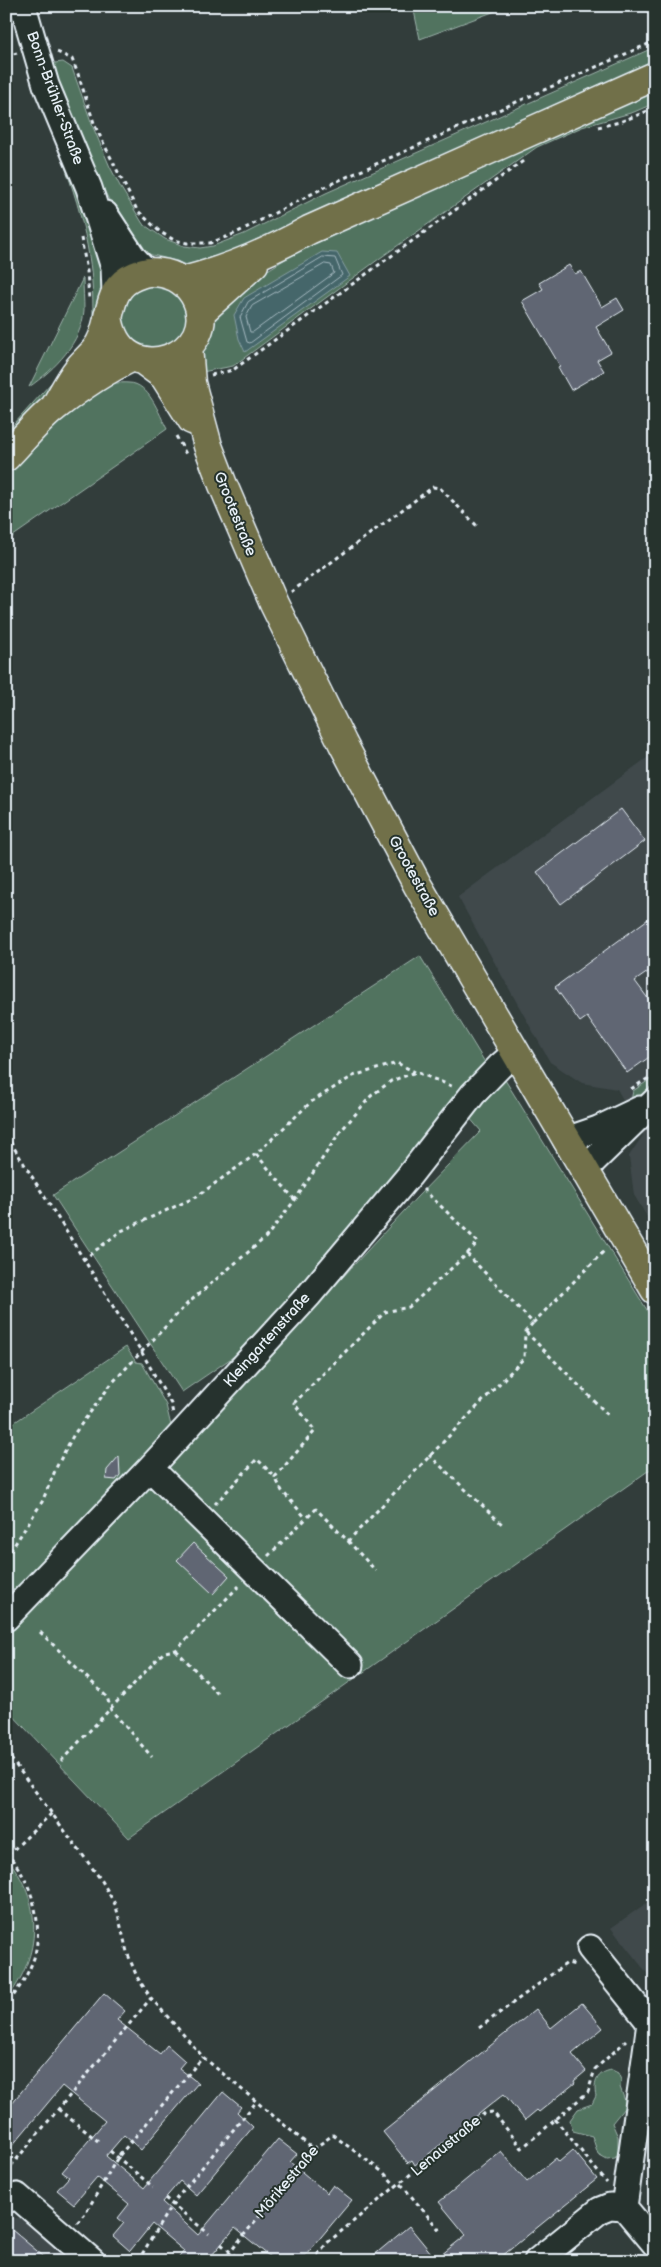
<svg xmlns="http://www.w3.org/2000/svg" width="661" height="2267" viewBox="0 0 661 2267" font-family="'Balsamiq Sans',sans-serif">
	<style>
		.built { fill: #40494c }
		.green { fill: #51735e; stroke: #9cb2ab }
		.water { fill: #44666b; stroke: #869ea3 }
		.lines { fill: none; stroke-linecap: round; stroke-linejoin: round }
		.shore { stroke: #a6b9c0; stroke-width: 1 }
		.building { fill: #616673; stroke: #e8f1f8 }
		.minor-casing { stroke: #e8f1f8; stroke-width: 29 }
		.major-casing { stroke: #e8f1f8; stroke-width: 31 }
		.path { stroke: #e8f1f8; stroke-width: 3; stroke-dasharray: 4 4; stroke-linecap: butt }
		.minor { stroke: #26332d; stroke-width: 25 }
		.major { stroke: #71704a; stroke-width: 28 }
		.labels { text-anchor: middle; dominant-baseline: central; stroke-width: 4; stroke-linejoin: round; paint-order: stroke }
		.street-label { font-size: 15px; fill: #e8f1f8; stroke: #26332d }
	</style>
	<rect width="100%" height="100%" fill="#323d3b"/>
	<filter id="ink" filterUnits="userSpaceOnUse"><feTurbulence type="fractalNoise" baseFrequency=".02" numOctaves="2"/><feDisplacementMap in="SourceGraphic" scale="10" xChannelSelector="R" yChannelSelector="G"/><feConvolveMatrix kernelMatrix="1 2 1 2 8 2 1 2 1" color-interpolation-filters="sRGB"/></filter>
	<g filter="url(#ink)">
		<path class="built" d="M655,752V1230L634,1195L629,1156L643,1135L617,1089L582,1083L550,1062L458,897Z
			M655,1897V1983L611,1928Z
			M6,2218H22L74,2261H6Z"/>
		<path class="green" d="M413,6H509L420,39Z
			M655,47V62L336,205L244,250L189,267L177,261L148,254L140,249L123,228L78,138L53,67L55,63L63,62L72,68L93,127L110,167L121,188L143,224L165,239L184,246L200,248L213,246L244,234L326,193Z
			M39,87L107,273L93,325C93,302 93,279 89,256C80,198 56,143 35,89Z
			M655,89V103L634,112L582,127L537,147L383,256L233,366L202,372L199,357L209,340L217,312L237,289L313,242Z
			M83,278C83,289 84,300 84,310C82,342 55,369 29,387Z
			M160,282L182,295L189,321L175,345L147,351L124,333L121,308L135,288Z
			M78,353L59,382L6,439V433Z
			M102,380C112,385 118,382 129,383C149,383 159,414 167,429L6,541V473Z
			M420,956L486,1064L246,1348L182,1392L53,1195Z
			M502,1075L655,1323V1466L129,1838L6,1708V1428L126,1347L136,1362L142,1363L166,1405L178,1455L417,1197L481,1131L468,1116Z
			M655,1076V1083L649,1088L652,1092L630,1105L633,1091Z
			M6,1857C44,1903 42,1954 6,2000Z
			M612,2070L618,2073L621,2080L620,2087L625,2101L624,2108L612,2123L618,2137V2154L615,2158L607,2159L598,2154L592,2136L573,2131L570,2120L578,2109L592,2104L596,2096C593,2083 597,2072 612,2070Z"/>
		<path class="water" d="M322,252L337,253L350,276L245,352L239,339L234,315L244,298Z"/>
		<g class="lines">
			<path class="shore" d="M323,257L335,258L342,275L250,343L247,342L240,317L248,302Z
				M325,264L331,265L334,273L253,332H250L246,317L252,306Z"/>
		</g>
		<path class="building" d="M569,265L575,274L581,271L602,307L617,298L624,310L596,327L611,352L597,360L604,371L571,390L558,367L560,366L522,301L543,289L539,283Z
			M621,809L645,841L561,904L537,872Z
			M655,914V967L635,981L655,1008V1053L627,1073L587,1017L580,1022L555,987Z
			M119,1456L120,1475L116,1480L106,1479L107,1470Z
			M193,1543L229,1576L213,1594L177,1560Z
			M104,1993L125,2011L117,2020L160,2054L167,2045L185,2061L179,2068L198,2083L141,2150L124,2135L106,2156L144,2188L223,2092L241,2107L237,2112L253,2127L196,2195L180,2181L162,2202L198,2235L278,2139L297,2154L290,2162L327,2193L333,2185L352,2200L301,2261H275L235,2228L207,2261H176L184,2251L152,2224L130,2251L113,2236L124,2223L118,2218L129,2204L97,2177L74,2204L57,2190L69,2177L62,2172L105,2121L62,2086L6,2153V2110Z
			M582,2003L603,2028L572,2054L586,2071L574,2081L575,2083L539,2112L537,2110L525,2120L504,2094L415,2165L412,2160L408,2163L383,2132L536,2009L551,2028Z
			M573,2150L597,2179L496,2261H367L409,2226L436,2259L466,2235L439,2202L501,2151L527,2182L556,2158L559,2162Z
			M6,2225L49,2261H6Z"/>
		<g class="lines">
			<g class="minor-casing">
				<path id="minor" d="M23,6L46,85L89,188L114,268L115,292
					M105,214L133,257L146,271
					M566,1140L598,1129L640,1109
					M584,1170L655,1101
					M150,1468L350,1665
					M6,1618L150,1468L309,1295L409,1176L473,1094L500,1066L516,1052
					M590,1948L650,2023
					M6,2200L17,2196L92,2261
					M624,2207L655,2244
					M537,2261L600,2210L610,2206L624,2207L650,2023L655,2020"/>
			</g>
			<g class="major-casing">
				<path id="major" d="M183,281C227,270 269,252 309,230L655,76
					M200,313L254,264
					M188,347L191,383L208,446L223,485L274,604L343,744L418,886L655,1290
					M145,362L164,376L192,420
					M54,408C62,395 69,380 78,369C85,360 95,353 100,343C113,319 105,288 135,276C140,274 145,272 150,272C168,272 184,278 194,295C228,355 119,398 108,316
					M6,457C22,441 37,421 55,407C79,388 105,370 133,357"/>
			</g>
			<path class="path" d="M57,52L72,59L78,74L95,126L137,210L160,232L174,240L187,243H210L234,234L333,183L655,41
				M6,56L17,53
				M598,127L620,122L655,108
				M81,238L87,271L89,299
				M211,375L233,370L526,159
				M176,436L186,454
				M291,592L433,487L440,488L478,527
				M631,1089L655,1074
				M6,1135L141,1351L171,1404L173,1414
				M256,1154L295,1200
				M423,1189L478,1242L467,1254
				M83,1260L121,1231L196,1197L256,1154L311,1102L353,1076L397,1063L415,1072
				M651,1312L655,1317
				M533,1323L606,1249
				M526,1332L610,1417
				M429,1455L504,1526
				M215,1504L257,1459L275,1477
				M348,1541L376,1571
				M268,1556L316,1509L348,1541L524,1358L525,1332L533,1323L467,1254L409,1307L385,1312L294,1403L315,1431L275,1477L282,1491L306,1518
				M6,1558L42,1502L57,1466L74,1434L112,1383L187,1304L266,1237L295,1200L340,1132L371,1096L391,1081L416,1072L454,1087
				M40,1632L107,1697L111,1710L152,1757
				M176,1650L220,1696
				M6,1752L102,1881L116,1906L127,1952L137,1977L151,1998L203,2057L313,2149
				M61,1761L164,1652L176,1650L241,1584
				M6,1853C32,1879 44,1923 34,1958C28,1975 17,1992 6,2005
				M8,1855L53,1812
				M479,2028L567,1963L576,1965
				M58,2109L98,2141
				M555,2119L607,2183
				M110,2151L153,2187
				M6,2172L151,1998
				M401,2184L442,2233
				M165,2198L209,2234
				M77,2223L85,2214L118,2157L203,2057
				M221,2244L241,2261
				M138,2261L172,2204L257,2101
				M223,2261L313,2149L333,2135L384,2173L397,2187
				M312,2261L327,2243L485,2113L493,2112L522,2148L588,2092L595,2069L626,2041"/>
			<use href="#minor" class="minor"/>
			<use href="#major" class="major"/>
		</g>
	</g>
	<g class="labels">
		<g class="street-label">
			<text transform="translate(55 98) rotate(70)">Bonn-Brühler-Straße</text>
			<text transform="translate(235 514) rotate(68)">Grootestraße</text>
			<text transform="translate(414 876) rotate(61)">Grootestraße</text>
			<text transform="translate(267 1340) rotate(-48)">Kleingartenstraße</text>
			<text transform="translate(446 2146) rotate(-40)">Lenaustraße</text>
			<text transform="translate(287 2182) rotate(-50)">Mörikestraße</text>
		</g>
	</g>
	<rect width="661" height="2267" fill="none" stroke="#26332d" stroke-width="25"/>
	<rect x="12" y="12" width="636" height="2242" fill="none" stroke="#e8f1f8" stroke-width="2" filter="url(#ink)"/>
</svg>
